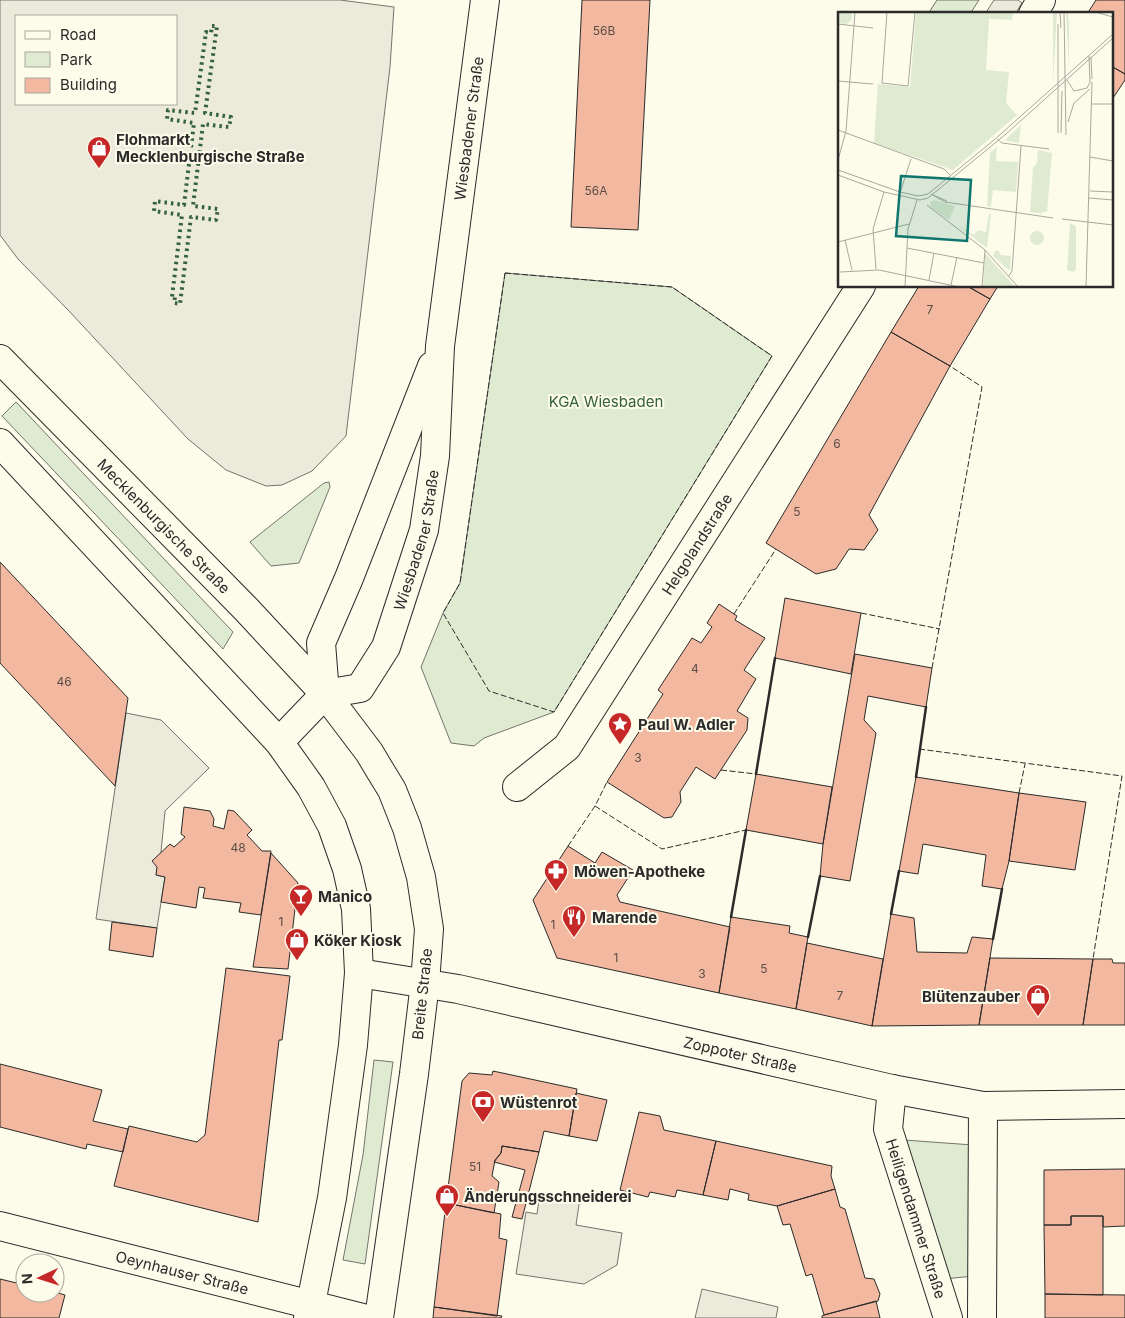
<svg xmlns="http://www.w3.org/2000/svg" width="1125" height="1318" viewBox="0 0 1125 1318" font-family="Inter,sans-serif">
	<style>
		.green { fill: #deebd1; stroke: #74746e }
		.parking { fill: #eceadb; stroke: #74746e; fill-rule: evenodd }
		.building { fill: #f2b8a0; stroke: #2b2b2b }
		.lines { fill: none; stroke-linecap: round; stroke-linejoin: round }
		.minor-casing { stroke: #2b2b2b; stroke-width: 30 }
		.tertiary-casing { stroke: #2b2b2b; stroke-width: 30 }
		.secondary-casing { stroke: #2b2b2b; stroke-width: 30 }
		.minor { stroke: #fdfbea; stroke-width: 28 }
		.tertiary { stroke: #fdfbea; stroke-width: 28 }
		.secondary { stroke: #fdfbea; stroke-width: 28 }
		.hedge { stroke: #34623c; stroke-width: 4; stroke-dasharray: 2.5 4; stroke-linecap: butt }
		.fence { stroke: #2b2b2b; stroke-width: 1; stroke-dasharray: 6 2.5; stroke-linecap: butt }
		.wall { stroke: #2b2b2b; stroke-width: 2.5 }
		.labels { text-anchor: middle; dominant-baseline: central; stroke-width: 4; stroke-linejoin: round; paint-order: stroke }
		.number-label { font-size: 12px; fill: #5d4e48 }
		.street-label { font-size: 15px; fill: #2b2b2b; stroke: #fdfbea }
		.poi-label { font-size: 15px; font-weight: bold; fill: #2b2b2b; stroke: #fdfbea; text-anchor: start }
		.park-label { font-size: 15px; fill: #34623c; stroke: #fdfbea }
		.inset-road { fill: none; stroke: #a9a89e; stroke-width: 1 }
		.view { fill: #0f766e; fill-opacity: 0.15; stroke: #0f766e; stroke-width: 2.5 }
		.inset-edge { fill: none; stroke: #2b2b2b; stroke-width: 2.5 }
	</style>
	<rect width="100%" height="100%" fill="#fdfbea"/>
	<path class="green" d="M937,0H979L970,14H928Z
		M505,273L672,287L772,356L554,712L484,738L474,746L451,743L421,667L443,613L460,583Z
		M16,402L233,632L223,649L2,416Z
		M329,482L330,487L299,563L271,566L250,542L324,483Z
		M374,1060L393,1062L365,1264L343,1260L363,1155Z
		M904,1140L973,1145L974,1276L944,1279Z"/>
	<path class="parking" d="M0,0H340L394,7L390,67L346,436L312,471L282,485L266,486L226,470L188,439L69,311L18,259L0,235ZM16,16H176V104H16Z
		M994,0H1018L1022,3L1015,14H985Z
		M126,713L161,720L209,768L165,811L161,852L156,875L165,877L157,928L96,919Z
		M540,1192L580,1198L576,1225L622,1233L617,1265L584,1284L516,1274L526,1212L537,1214Z
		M702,1289L778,1307L776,1318H695Z"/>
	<path class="building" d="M582,0H650L638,230L571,227Z
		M1096,0H1125V74L1111,66V14H1087Z
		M1111,66L1125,74V80L1111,101Z
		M919,286H967L990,299L950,366L891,332Z
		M967,286H998L990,299Z
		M891,332L950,366L869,515L878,530L864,550L849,549L836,569L816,574L766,543Z
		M0,562L128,698L115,786L0,663Z
		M785,598L861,613L851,674L775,658Z
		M719,604L737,616L735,620L765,638L744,670L756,679L737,711L748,718L747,730L715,779L696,767L680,792L681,802L672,817L664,818L607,782L663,694L658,690L692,638L701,643L712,627L707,623Z
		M855,654L932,668L926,707L868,696L864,720L876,733L850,881L820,876L823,844Z
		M756,774L832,787L823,844L746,830Z
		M916,777L1019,793L1009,861L1002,889L982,886L986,855L923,844L918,874L899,871Z
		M1019,793L1086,802L1075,870L1009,861Z
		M184,807L210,811L214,819L213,826L224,829L228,810L234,811L252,830L247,835L262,851H271L261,915L239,912L241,903L203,898L205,888L199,887L196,908L161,902L165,877L156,875L157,867L152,861L170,844L174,847L185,837L181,834Z
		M568,846L595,863L602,852L633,870L617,895L620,902L730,927L719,993L557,958L533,900Z
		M271,853L298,883L288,969L253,967Z
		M891,914L914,918L917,952L967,953L972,937L993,939L979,1025L872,1026Z
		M731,917L790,926L789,933L808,937L796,1009L719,993Z
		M112,922L157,928L153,957L109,950Z
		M807,943L883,959L872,1026L796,1009Z
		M990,958L1093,959L1083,1025H979Z
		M1093,959H1112L1113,963H1125V1025H1083Z
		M226,968L290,976L282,1040H279L258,1222L114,1186L129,1126L197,1142L205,1135Z
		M0,1064L102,1090L93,1121L128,1129L123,1152L87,1144L86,1149L0,1127Z
		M493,1071L577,1089L569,1136L544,1131L539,1152L502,1146L501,1153L495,1160L492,1176L499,1182L494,1213L446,1203L462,1081L469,1073L492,1075Z
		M576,1093L607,1100L597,1141L569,1136Z
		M639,1112L660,1116L664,1130L716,1141L703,1195L677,1190L675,1197L650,1192L648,1197L620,1190Z
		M716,1141L832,1166L831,1176L835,1189L777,1206L748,1200L749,1194L730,1189L728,1200L703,1195Z
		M502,1146L539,1152L522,1219L512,1217L525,1170L494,1162L501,1153Z
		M1125,1169V1226L1103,1227V1216H1071V1225H1044V1170Z
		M835,1189L840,1207L845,1209L865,1278L874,1279L880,1294L878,1301L824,1315L812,1274L806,1276L790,1224L783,1225L777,1206Z
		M446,1203L501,1214L499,1238L507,1240L497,1316L434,1307Z
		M1071,1216H1103V1295L1045,1294L1044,1225H1071Z
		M0,1279L25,1285V1293L55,1292L65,1295L59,1318H0Z
		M1045,1294L1125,1295V1318H1045Z
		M876,1301L880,1318H822V1316L824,1315Z
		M434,1307L502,1316L501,1318H433Z"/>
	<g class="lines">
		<g class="minor-casing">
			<g id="minor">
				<path d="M1033,14L1041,0"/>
				<path id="s1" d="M517,787L567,747L861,286"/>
				<path id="s2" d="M359,973L458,989L892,1089L983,1106L1125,1104"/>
				<path id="s3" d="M892,1089L888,1129L948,1318"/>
				<path id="s4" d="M0,1226L363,1318"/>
				<path d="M982,1318L983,1106"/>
			</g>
		</g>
		<g class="tertiary-casing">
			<g id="tertiary">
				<path d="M325,694L321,643L349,578L432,366"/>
				<path id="s5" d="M279,742L325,694L360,688L386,647L424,530L435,456L440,346L485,0"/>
			</g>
		</g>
		<g class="secondary-casing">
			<g id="secondary">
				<path id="s6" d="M0,359L246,609L325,694L369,752L381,772L392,790L407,828L421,877L429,929L425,983L414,1074L379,1318"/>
				<path d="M0,443L279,742L311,787L332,826L347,869L356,909L359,973L353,1045L332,1198L308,1318"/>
			</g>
		</g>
		<use href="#minor" class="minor"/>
		<use href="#tertiary" class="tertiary"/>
		<use href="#secondary" class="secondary"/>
		<path class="hedge" d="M212,26H217L205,113L231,117L229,127L203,124L193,206L218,209L216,220L191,217L180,304L174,303L175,297H172L182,215L154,211L155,201L184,205L194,123L167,119L168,110L195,113L206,32L211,33Z"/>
		<path class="fence" d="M505,273L672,287L772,356L554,712L489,691L443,613L460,583Z
			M861,613L940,629
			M734,614L776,549
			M932,668L982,387L950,366
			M919,749L1122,776L1093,959
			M721,770L756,774
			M1019,793L1025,764
			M595,806L662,849L746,830
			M568,846L595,806L607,782"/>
		<path class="wall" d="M756,774L775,658
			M916,777L926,707
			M891,914L899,871
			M731,917L746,830
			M808,937L820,876
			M993,939L1002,889"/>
	</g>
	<defs>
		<g id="shop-pin" transform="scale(1.25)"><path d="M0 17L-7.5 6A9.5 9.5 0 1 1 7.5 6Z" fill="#c62828" stroke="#fdfbea"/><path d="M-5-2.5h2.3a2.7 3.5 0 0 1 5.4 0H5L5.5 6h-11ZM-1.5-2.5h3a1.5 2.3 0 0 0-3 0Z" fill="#fff"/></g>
		<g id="sight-pin" transform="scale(1.25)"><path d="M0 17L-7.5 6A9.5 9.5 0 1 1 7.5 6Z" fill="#c62828" stroke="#fdfbea"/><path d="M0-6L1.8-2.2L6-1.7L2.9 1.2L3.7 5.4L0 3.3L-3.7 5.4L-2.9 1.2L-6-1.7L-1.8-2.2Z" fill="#fff"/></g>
		<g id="pharmacy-pin" transform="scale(1.25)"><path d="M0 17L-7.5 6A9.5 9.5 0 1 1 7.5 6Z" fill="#c62828" stroke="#fdfbea"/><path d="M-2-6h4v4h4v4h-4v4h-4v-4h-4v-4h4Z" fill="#fff"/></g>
		<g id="bar-pin" transform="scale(1.25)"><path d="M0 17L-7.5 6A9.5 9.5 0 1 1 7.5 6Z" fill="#c62828" stroke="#fdfbea"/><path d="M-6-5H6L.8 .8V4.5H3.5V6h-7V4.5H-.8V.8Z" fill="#fff"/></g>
		<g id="restaurant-pin" transform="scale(1.25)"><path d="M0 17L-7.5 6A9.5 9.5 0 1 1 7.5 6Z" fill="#c62828" stroke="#fdfbea"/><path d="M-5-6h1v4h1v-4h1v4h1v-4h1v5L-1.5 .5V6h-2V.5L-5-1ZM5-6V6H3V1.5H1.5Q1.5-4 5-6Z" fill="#fff"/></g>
		<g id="bank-pin" transform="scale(1.25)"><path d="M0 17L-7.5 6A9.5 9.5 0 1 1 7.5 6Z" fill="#c62828" stroke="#fdfbea"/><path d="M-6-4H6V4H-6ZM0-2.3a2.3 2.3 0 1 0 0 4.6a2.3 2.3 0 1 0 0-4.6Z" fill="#fff"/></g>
	</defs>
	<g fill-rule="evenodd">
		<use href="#shop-pin" x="99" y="148"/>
		<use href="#sight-pin" x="620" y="724"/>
		<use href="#pharmacy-pin" x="556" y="871"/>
		<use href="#bar-pin" x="301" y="896"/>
		<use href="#restaurant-pin" x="574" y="917"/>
		<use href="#shop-pin" x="297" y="940"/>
		<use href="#shop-pin" x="1038" y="996"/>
		<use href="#bank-pin" x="483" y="1102"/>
		<use href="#shop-pin" x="447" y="1196"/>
	</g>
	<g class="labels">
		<g class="number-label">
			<text x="604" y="30">56B</text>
			<text x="596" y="190">56A</text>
			<text x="930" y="309">7</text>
			<text x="837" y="443">6</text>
			<text x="797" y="511">5</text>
			<text x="695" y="668">4</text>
			<text x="64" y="681">46</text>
			<text x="638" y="757">3</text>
			<text x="238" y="847">48</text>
			<text x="281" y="921">1</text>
			<text x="553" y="924">1</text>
			<text x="616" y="957">1</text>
			<text x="764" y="968">5</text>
			<text x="702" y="973">3</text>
			<text x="840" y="995">7</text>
			<text x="475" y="1166">51</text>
		</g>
		<g class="street-label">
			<text stroke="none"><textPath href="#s5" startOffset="678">Wiesbadener Straße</textPath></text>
			<text stroke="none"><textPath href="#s6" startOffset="234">Mecklenburgische Straße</textPath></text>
			<text stroke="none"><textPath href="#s5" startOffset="262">Wiesbadener Straße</textPath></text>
			<text stroke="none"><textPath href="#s1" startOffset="305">Helgolandstraße</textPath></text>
			<text transform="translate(422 994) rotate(-84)">Breite Straße</text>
			<text stroke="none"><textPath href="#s2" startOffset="390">Zoppoter Straße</textPath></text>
			<text stroke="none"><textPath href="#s3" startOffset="134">Heiligendammer Straße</textPath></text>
			<text stroke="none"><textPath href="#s4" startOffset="188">Oeynhauser Straße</textPath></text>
		</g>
		<g class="poi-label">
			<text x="116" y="139">Flohmarkt<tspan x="116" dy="17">Mecklenburgische Straße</tspan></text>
			<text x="638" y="724">Paul W. Adler</text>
			<text x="574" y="871">Möwen-Apotheke</text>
			<text x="318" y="896">Manico</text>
			<text x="592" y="917">Marende</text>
			<text x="314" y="940">Köker Kiosk</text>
			<text x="1020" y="996" text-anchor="end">Blütenzauber</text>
			<text x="500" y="1102">Wüstenrot</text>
			<text x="464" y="1196">Änderungsschneiderei</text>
		</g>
		<g class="park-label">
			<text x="606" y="401">KGA Wiesbaden</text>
		</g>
	</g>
	<g transform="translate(838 12)">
		<rect width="275" height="275" fill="#fdfbea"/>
		<path d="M0 5a7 7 0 1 1 14 0a7 7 0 1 1-14 0ZM78,0H175L174,8L151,7L148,58L171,60L168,91L179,103L115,158L36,131L40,72L72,75ZM215,0H219L215,71ZM228,0H230L231,11V57ZM183,113L181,131L169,129L168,127ZM159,135L158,149L180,150L178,180L155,178L153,195L149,194L152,141ZM200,138L214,141L209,200H203L207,202L192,200L195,156L199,151ZM96,188L117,194L111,208L93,195L92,190ZM151,202H153L149,236L119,213L136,223L140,218L148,220ZM232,211L238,214V258L235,260L229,258ZM192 226a7 7 0 1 1 14 0a7 7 0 1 1-14 0ZM157,239H161L162,243L173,244L172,259L155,244ZM147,242H148L177,275H145Z" fill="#deebd1"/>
		<path class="inset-road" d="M49,0L44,71L70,74L77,0M222,0L223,16M226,0L228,123M257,0L275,5M0,12L35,16M253,45L254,67M229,68L236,79L249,76L252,70L251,44M0,69L35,72M254,92H275M230,110L236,91L252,77M0,118L106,157L112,163M220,121V12M223,121L224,79M159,127L164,131L211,137M252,145L275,149M0,148L8,119L17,0M0,158L62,180L80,184L90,182L156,128L275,22M0,163L46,180L82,188L90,186L168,122L275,26M252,179L275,180M62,181L73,147M93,182L107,190L215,206M95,183L109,189M251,186L275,188M89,193L147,238L180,275M224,207L275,213M7,228L14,258M0,230L71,212M69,236L146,251M38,257L35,217L46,180M2,260L41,258L121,275M171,264L174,259L183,134M91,268L96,241M113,273L119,245M67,275L70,217L79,188M144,275L147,238M248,275L254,70"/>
		<path class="view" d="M63,164L133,168L129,229L58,224Z"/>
		<rect width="275" height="275" class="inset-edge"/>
	</g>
	<rect x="15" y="15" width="162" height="90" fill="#fdfbea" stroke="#a9a89e"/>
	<rect x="25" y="31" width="25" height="8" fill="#fdfbea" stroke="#a9a89e"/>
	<text x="60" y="40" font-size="15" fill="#2b2b2b">Road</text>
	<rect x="25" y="52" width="25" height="15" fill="#deebd1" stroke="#a9a89e"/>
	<text x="60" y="65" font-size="15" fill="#2b2b2b">Park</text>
	<rect x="25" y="78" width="25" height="15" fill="#f2b8a0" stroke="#a9a89e"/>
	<text x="60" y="90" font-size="15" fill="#2b2b2b">Building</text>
	<g transform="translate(40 1278) rotate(266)"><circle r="24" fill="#fdfbea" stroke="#a9a89e"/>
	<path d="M0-4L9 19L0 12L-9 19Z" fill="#c62828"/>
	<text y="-8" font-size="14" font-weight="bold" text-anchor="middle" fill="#2b2b2b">N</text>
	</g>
</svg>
